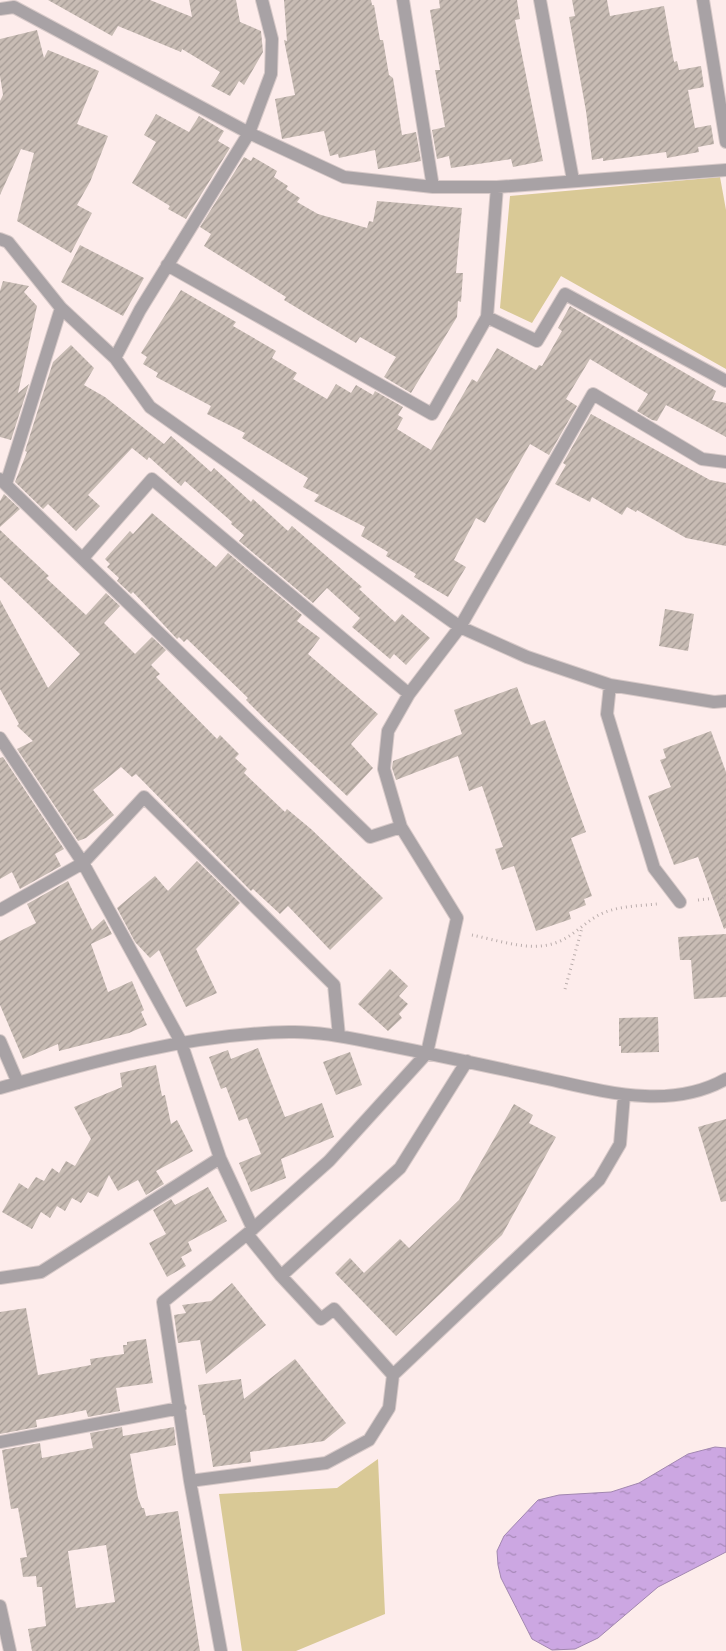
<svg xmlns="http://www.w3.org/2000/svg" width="726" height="1651" viewBox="0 0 726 1651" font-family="Ubuntu,sans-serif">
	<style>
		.green { fill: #d9c996 }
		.water { fill: url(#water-ripples); stroke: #a287b0 }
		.building { fill: url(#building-hatch); fill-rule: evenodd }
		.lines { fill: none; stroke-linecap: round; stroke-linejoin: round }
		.minor-casing { stroke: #d7c9c8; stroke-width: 14 }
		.path { stroke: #bbaead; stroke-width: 3; stroke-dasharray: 1 4; stroke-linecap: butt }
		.minor { stroke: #a8a2a5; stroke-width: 12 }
	</style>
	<defs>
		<pattern id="water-ripples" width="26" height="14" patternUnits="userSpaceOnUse" patternTransform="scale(1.25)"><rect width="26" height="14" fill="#cca7e2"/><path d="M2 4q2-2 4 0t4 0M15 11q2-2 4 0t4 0" fill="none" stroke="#a789b8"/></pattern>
		<pattern id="building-hatch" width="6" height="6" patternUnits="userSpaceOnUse" patternTransform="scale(1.25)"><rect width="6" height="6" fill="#c8bcb4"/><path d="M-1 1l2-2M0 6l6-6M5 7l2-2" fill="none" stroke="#a49a94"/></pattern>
	</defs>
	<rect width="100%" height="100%" fill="#fdeceb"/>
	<path class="green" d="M720,177L726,210V369L561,276L532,323L500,308L510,196Z
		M378,1459L385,1614L296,1651H242L219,1494L337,1488Z"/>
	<path class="water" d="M715,1447L726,1448V1552L658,1587L598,1638L575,1649L552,1650L532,1639L501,1578L498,1565L497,1551L504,1536L538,1500L559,1495L611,1492L639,1483L688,1454Z"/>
	<path class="building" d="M48,0H150L192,17L189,0H236L240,22L261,31L263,52L244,85L239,81L230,96L211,86L220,72L182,49L181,52L118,26L112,36Z
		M284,0H371L372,5H374L380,40H383L389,75L393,78L402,135L416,132L421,161L378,169L375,150L339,158L338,154L330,156L324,131L282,139L275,99L295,95L284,40L287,41Z
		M439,0H517L520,19L515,20L543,161L513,167L511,159L451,168L449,156L437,159L432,130L445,127L435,70H440L430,10L440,8Z
		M572,0H607L610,16L664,6L674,62L677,61L679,70L701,66L704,87L688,90L695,128L711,125L714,144L698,147L699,152L667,158L666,152L603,161V158L592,160L586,111L569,17L575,16Z
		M37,30L44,58L48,50L99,71L77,124L108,136L90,182L77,205L92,213L71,253L17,221L34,153L21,149L0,195V101L3,95L0,76V39Z
		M156,114L189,132L199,116L224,131L218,141L230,148L186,219L168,209L170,206L132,183L156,142L144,135Z
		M244,157L251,161L253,157L277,171L274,177L288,186L286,189L300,198L297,202L318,214L367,228L369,221L373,222L377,201L462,208L456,273H463L461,302L458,301L457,317L411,393L384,377L396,357L360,337L356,343L312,317L284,300L286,297L204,246L211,234L200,227Z
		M80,245L144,278L123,316L61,282Z
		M3,281L29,286L24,292L37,306L18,393L29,384L11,440L0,437V291Z
		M181,290L236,322L233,326L276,351L272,358L297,373L293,379L327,399L336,384L351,393L356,385L373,395L375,391L403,407L398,415L403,418L397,429L431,450L472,379L477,382L497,348L536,370L539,365L542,366L562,331L558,328L570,306L716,391L712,400L726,403V437L666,405L657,421L652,420L637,411L648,394L590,359L566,399L577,406L549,455L530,444L485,523L476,518L454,560L466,567L448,597L414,577L416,574L386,556L388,552L361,536L365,527L314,501L319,495L303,487L308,478L242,438L245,433L207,414L211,406L156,377L158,373L143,364L147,357L141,353Z
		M71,345L94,368L84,385L105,397L164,444L171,436L211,472L214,468L251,502L253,499L288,531L292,526L362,587L359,589L395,622L402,614L430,638L406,665L394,654L390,659L352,627L360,618L327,588L313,603L239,541L244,535L231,524L232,522L185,481L181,486L149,457L147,460L132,448L88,495L100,506L76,531L48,504L43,509L15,482L27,452L25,451L53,362Z
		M591,414L710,480L726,483V546L686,538L637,510L636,512L627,507L622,515L592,497L590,502L555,484L566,465L563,463Z
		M4,494L20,509L0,527V501Z
		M152,513L216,567L228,553L302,615L297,621L320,638L308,654L378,714L351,744L373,768L347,796L267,721L246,700L248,698L187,639L184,642L179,637L177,639L133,592L131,594L117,581L119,578L107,567L110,564L105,559L130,531L133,534Z
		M0,530L49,576L46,578L86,615L106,593L120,606L104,623L135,654L152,637L166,650L151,665L160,674L156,677L217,739L220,735L239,754L235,758L247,769L244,773L285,812L287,809L311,829L383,898L330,950L288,906L280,914L253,889L251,891L136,774L132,777L121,767L93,790L114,815L86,838L78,841L17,749L33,741L17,726L19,724L0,689V600L48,688L80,654L0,577Z
		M665,609L694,614L688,651L659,646Z
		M517,687L531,725L545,720L586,832L571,838L592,896L584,899L586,905L569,912L571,919L536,931L514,866L502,870L495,849L503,847L482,786L469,791L458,756L396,780L392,768L393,761L462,734L454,710Z
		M711,731L726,772V928L724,929L698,857L674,865L648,796L671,787L660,760L666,758L663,749Z
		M3,757L64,849L55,854L61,866L20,889L12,872L0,879V758Z
		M197,861L240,903L196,949L217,993L186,1007L159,950L150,958L135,942L117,908L155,876L168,891Z
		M68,881L92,930L104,919L112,934L91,944L108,992L132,981L144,1010L141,1012L147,1025L129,1033L59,1051L58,1044L23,1059L0,1005V941L36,923L27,904Z
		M726,934V997L694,999L691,960H680L678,937Z
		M390,969L408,986L399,996L408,1004L399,1014L402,1018L388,1031L358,1004Z
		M658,1017L659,1052L621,1053V1046H619V1018Z
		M258,1048L285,1117L322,1103L334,1137L281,1159L286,1178L251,1192L239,1163L261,1154L247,1118L239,1121L226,1087L221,1089L209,1057L228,1050L231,1059Z
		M350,1052L362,1085L336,1095L323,1062Z
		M156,1065L162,1096L165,1095L171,1124L177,1120L193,1151L156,1171L164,1184L146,1195L138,1180L118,1191L109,1175L98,1197L88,1192L81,1203L72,1198L65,1211L57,1206L50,1218L41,1212L32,1229L2,1212L19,1183L28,1189L36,1177L44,1181L52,1168L59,1173L66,1161L75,1166L91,1139L74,1107L122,1087L120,1073Z
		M514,1104L533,1115L529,1123L556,1137L502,1235L396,1336L335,1273L350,1258L364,1273L400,1239L409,1248L459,1200Z
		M726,1119V1201L721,1202L698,1127Z
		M208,1187L227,1221L188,1242L192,1251L181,1257L186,1266L167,1277L149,1243L166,1234L153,1210L171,1199L175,1205Z
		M232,1283L266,1325L206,1374L200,1340L178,1343L174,1315L186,1313L182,1305L211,1301Z
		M26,1308L38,1375L91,1365L90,1359L124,1354L123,1345H127V1342L146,1339L153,1383L116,1388L120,1411L88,1417L86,1410L36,1420L37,1427L0,1434V1312Z
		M295,1359L346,1423L324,1441L250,1452L251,1462L213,1467L206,1421L205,1415H203L198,1385L241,1379L244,1399Z
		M122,1427L123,1436L174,1427L176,1445L130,1454L138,1498L142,1508H144L146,1516L178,1511L200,1651H32L28,1629L46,1626L42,1587H37L36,1576L23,1577L20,1558L27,1557L18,1508L11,1509L2,1450L40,1443L42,1458L93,1448L90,1433ZM106,1545L115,1602L76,1608L68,1551Z"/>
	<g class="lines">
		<g class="minor-casing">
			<path id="minor" d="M403,0L433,187
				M540,0L573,180
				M703,0L726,142
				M0,9L14,7L249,133L344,177L433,187H497L726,170
				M0,239L8,242L61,308L115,358L150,407L460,627L527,657L610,685L714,702L726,701
				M167,265L432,414L487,317L497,187
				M487,317L537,341L565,294L726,381
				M115,358L140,310L249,133L271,74L272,39L262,0
				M0,479L370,837L401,827
				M6,484L61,308
				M83,558L152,479L409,694
				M610,685L607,714L654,868L680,902
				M0,738L83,863L181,1042L220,1158L253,1229
				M0,910L83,863L144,797L334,985L339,1036
				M0,1041L18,1083
				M0,1088C94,1061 190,1034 289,1032C321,1031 354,1039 386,1045C437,1055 487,1066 538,1077C599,1090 668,1112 726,1079
				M247,1234L281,1276L321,1319L334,1309L393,1375
				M281,1276L400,1168L467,1061
				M0,1278L41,1272L220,1158
				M0,1442L180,1408
				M190,1481L326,1463L369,1440L389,1408L393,1375L599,1180L620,1144L624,1095
				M0,1606L10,1651
				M221,1651L190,1481L163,1302L247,1234L329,1161L427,1053L457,918L401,827L384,769L388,731L409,694L460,627L593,394L702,459L726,462"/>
		</g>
		<path class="path" d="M698,900L726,897
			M472,935C497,940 530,952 555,943C571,938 583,924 597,916C614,906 638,906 657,904
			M565,989L582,928"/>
		<use href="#minor" class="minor"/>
	</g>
</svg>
